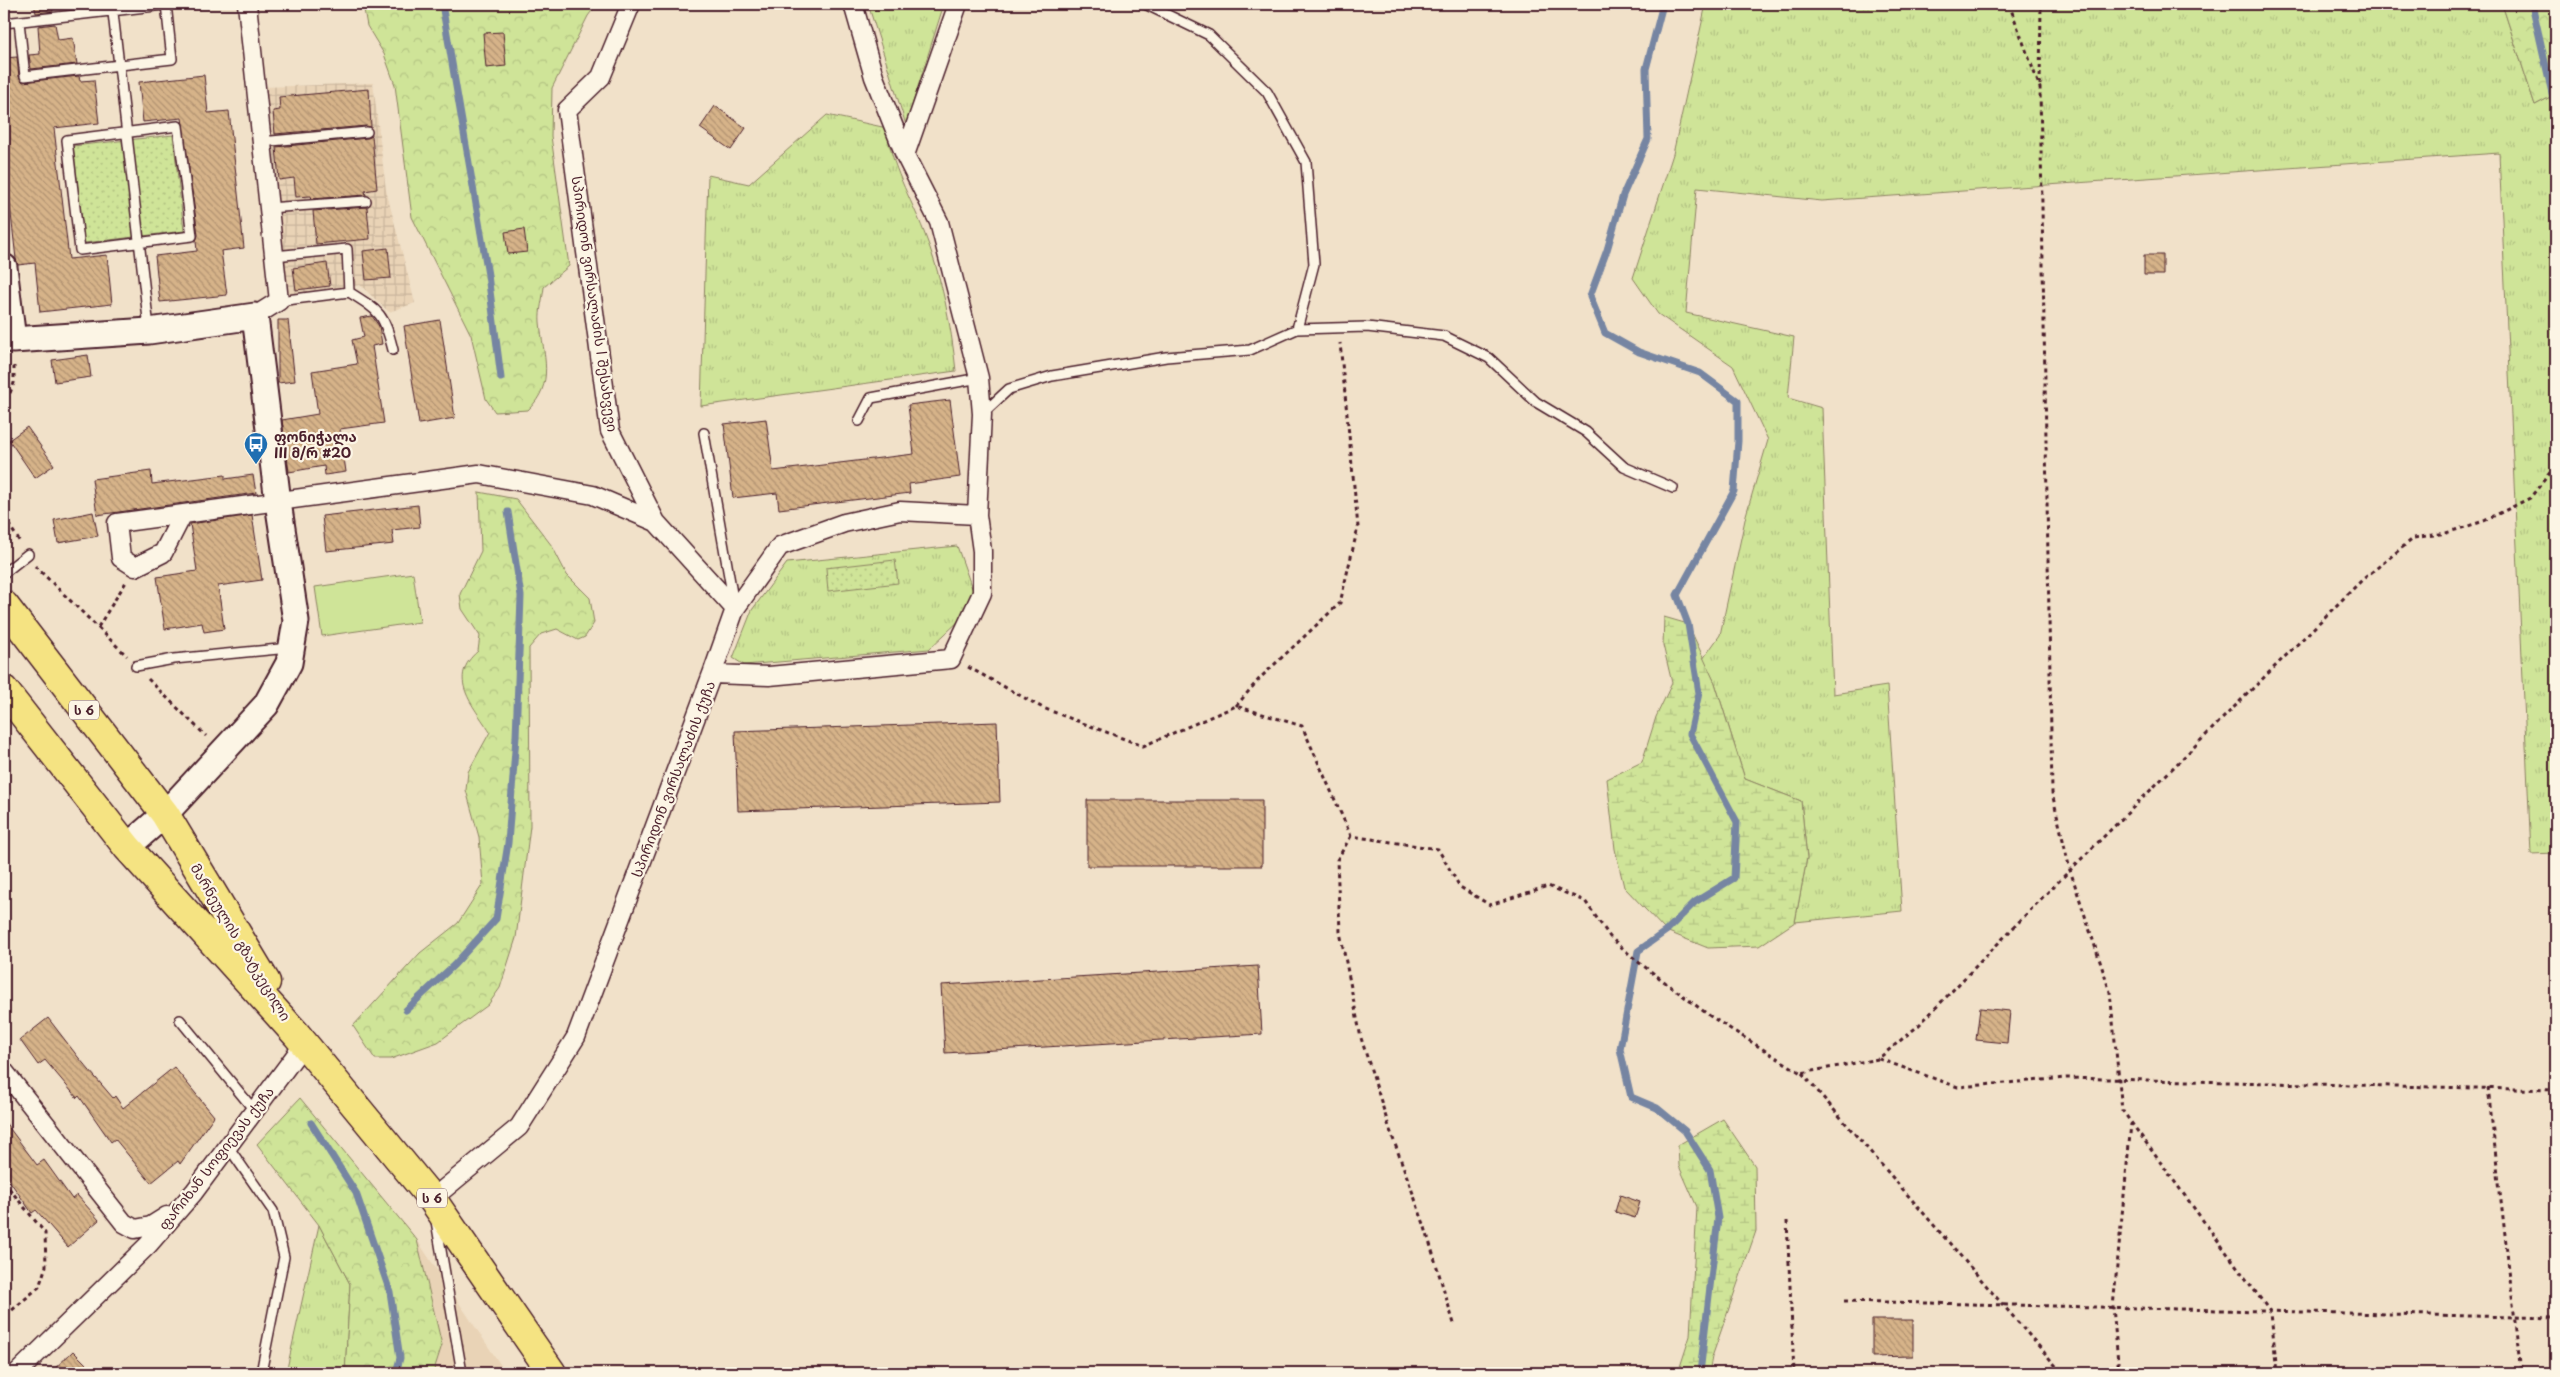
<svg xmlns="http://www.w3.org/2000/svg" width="2560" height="1377" viewBox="0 0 2560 1377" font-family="'Playpen Sans','Noto Sans Georgian',sans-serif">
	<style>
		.built { fill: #e9d3b6 }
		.industrial { fill: url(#industrial-grid) }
		.grass { fill: url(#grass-tufts); stroke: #8c8262 }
		.forest { fill: url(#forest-crowns); stroke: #8c8262 }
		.wetland { fill: url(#wetland-marsh); stroke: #8c8262 }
		.park { fill: url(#park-dots); stroke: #8c8262 }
		.pitch { fill: #cfe498; stroke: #8c8262 }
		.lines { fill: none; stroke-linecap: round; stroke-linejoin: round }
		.stream { stroke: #7685a2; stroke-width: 7 }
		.building { fill: url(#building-back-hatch); stroke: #4a1f2b }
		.lane-casing { stroke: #4a1f2b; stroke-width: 12 }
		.street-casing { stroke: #4a1f2b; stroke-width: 21 }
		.secondary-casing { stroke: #4a1f2b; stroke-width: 29 }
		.highway-casing { stroke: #4a1f2b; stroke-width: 31 }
		.path { stroke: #4a1f2b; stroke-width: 3; stroke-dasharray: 4 4; stroke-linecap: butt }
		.lane { stroke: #fcf5e5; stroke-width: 9 }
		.street { stroke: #fcf5e5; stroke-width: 18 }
		.secondary { stroke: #fcf5e5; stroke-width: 25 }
		.highway { stroke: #f5e382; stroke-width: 28 }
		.labels { text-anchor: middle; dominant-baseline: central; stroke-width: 4.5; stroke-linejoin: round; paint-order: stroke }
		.shield { fill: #fcf5e5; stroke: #7f5f63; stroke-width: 1 }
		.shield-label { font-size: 12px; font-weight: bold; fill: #4a1f2b }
		.street-label { font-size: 14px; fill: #4a1f2b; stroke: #fcf5e5 }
		.poi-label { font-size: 14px; font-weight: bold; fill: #4a1f2b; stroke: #fcf5e5; text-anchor: start }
	</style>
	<defs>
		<pattern id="industrial-grid" width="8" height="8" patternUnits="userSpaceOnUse" patternTransform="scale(1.25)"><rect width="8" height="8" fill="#e9d3b6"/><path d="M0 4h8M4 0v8" fill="none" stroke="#c9b59d"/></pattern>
		<pattern id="grass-tufts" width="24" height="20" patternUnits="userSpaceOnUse" patternTransform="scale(1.25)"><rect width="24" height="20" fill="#cfe498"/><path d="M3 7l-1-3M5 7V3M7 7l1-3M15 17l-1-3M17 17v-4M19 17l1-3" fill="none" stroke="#b3c383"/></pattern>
		<pattern id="forest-crowns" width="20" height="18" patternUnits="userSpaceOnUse" patternTransform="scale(1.25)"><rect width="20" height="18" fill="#cfe498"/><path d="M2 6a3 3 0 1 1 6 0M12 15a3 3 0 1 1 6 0" fill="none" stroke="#b3c383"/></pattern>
		<pattern id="wetland-marsh" width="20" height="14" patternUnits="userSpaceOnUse" patternTransform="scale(1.25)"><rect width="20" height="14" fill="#cfe498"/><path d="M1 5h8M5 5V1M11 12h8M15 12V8" fill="none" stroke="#b3c383"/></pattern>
		<pattern id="park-dots" width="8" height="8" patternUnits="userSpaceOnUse" patternTransform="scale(1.25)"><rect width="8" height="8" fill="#cfe498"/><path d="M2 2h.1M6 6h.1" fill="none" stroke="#b3c383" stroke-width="1.8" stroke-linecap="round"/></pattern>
		<pattern id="building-back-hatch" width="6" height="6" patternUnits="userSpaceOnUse" patternTransform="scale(1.25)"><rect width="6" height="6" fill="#d6b389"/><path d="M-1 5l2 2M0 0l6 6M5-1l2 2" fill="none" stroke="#b09170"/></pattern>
	</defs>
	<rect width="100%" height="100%" fill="#f1e1c9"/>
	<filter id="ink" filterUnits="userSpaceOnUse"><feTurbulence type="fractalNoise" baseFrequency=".02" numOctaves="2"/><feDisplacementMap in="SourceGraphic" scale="10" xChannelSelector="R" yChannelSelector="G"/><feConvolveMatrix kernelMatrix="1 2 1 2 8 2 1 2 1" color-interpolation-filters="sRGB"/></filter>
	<g filter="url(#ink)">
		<path class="built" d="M417,1240L506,1373H433L442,1345Z"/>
		<path class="industrial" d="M373,83L386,190L415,303L389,312L360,285L283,296L264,87Z"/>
		<path class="grass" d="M868,4H944L906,125Z
			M1706,4H2502L2535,105L2556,94V853L2531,854L2499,153L1822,201L1697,188L1686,313L1794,337L1788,398L1822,408L1833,694L1887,686L1902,911L1795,922L1807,858L1801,801L1745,779L1715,683L1703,659L1720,635L1746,515L1768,440L1733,366L1658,314L1633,278L1673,154Z
			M827,115L887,128C890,165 911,198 924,232C942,277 951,324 956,371L701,406L708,175L749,184Z
			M957,546L973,591L960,620L929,649L744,665L733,658L752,610L787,563Z
			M319,1225L350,1284L345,1373H286Z"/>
		<path class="forest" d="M363,4H597L588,16L552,88L551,136L569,266L544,287C543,298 539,311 540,322C543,356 556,383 528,410L495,412L486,399L471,335L412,217L395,85L384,54L367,26Z
			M2502,4H2556V94L2535,105Z
			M479,492L516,499L552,546L567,575L590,598L594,623L585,637L578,640L557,629L541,634L529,648L530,826L516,938L500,988L488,1005L438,1042L391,1059H375L353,1026L420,953L458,923L483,884L479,837L466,790L468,772L490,732C473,705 446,678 478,651L480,636L462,609L460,594L481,551Z
			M300,1098L417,1240L442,1345L433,1373H345L350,1284L319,1225L257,1144Z"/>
		<path class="wetland" d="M1664,617L1688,624L1715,683L1745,779L1801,801L1807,858L1795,922L1759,946L1708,948L1666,931L1624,887L1615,849L1607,779L1642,762L1656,717L1672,683L1663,645Z
			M1723,1119L1755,1166L1756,1231L1712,1357L1709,1373H1678L1690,1336L1697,1207L1679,1166L1678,1145Z"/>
		<path class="park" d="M173,135L184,231L84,243L73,146Z
			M895,560L898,583L828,591L826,568Z"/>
		<path class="pitch" d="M413,573L420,622L322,636L315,587Z"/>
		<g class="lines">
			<path class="stream" d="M442,4L488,275L501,378
				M1663,4L1646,69L1648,139L1623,195L1607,250L1590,296L1605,333L1639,352L1700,373L1738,401V441L1734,491L1677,595L1688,624L1699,693L1690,734L1737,822L1734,878L1695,902L1666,931L1638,951L1620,1049L1631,1097L1657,1108L1685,1131L1710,1170L1718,1218L1700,1373
				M2532,4L2556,111
				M406,1010L454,965L496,919L508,843L516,737L521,596L508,512
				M311,1123L356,1193L390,1292L400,1358L396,1373"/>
		</g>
		<path class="building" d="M34,4H52L53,11L36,13Z
			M55,24L58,40L73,38L77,64L31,69L29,55L40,54L38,26Z
			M503,32L506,66L486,68L483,33Z
			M17,57L19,77L23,82L79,76L80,81L94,80L99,123L54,128L69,259L107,255L112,304L40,312L35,263L18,265L16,259L4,151V58Z
			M204,75L208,113L229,111L244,248L221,251L227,295L160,302L155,256L197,251L196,241L198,235L182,118L143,122L139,82Z
			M369,89L371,127L366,126L275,134L273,111L280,110L279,97Z
			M715,106L746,128L731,150L700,128Z
			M372,136L377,189L365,191L366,195L312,199L311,196L296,197L294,178L279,180L276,147L368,138Z
			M367,207L370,239L316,244L313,211Z
			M524,229L527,252L508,254L505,232Z
			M388,248L391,278L366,280L363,251Z
			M2144,255H2163V275H2144Z
			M327,263L330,286L296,290L293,268Z
			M372,316L379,326L382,344L372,346L384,423L340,429L346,472L325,475L324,466L289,472L282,420L318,414L312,371L357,364L352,340L364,337L360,318Z
			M278,320H288L295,381L278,383Z
			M440,320L455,418L419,424L404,326Z
			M88,355L91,377L55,382L52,360Z
			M950,400L960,477L909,484L910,493L779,509L777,493L733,498L724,424L766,419L773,471L914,454L908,405Z
			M27,427L54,465L35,478L9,440Z
			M151,471L152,484L225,475V479L253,475L256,493L97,515L92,479Z
			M418,505L420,527L392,530L394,544L326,551L322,516Z
			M93,512L98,536L58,543L54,520Z
			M252,515L262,580L218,586L224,629L204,632L202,623L165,629L157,577L197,571L190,524Z
			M997,722L1000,802L738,811L735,731Z
			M1087,800H1262V866H1087Z
			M1258,966L1262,1034L945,1053L941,985Z
			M1980,1008L2010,1011L2007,1043L1976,1040Z
			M48,1018L78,1057L113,1098L115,1096L123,1108L174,1067L214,1116L180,1164L178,1161L151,1183L115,1139L111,1142L79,1096L77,1098L45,1060L38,1065L20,1040Z
			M4,1121L37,1165L44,1160L72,1199L77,1195L99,1220L68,1247L36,1210L32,1213L4,1173Z
			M1620,1195L1640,1202L1635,1218L1615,1212Z
			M1872,1320H1913V1356L1872,1357Z
			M73,1351L95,1373H50Z"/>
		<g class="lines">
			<g class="lane-casing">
				<path id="lane" d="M112,4L149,328
					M1145,4L1209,35L1267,92L1306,162L1314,264L1297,329
					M19,22L25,76L172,59L166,4
					M4,23L173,4
					M178,126L192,236L80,250L67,140Z
					M261,142L367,132
					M268,208L366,201
					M274,256L347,249L349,292L279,301
					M349,292C381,312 384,314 393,350
					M982,414L1009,389L1052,376L1166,357L1250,350L1297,329L1367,327L1444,336L1489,358L1536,402L1586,432L1624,467L1673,488
					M859,421L871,398L979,378
					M704,433L734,605
					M4,573L28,554
					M136,666L174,659L289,648
					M180,1020L254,1110
					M227,1145L273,1211L284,1257L261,1373
					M436,1221L462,1373"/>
			</g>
			<g class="street-casing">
				<path id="street" d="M247,4L279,301L255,316
					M631,4L601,77L567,110L610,431L656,522L735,609
					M905,155L958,4
					M183,514L163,553L135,567L121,558L117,523L479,474L593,495L656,522
					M712,674L735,609L780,546L844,523L900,511L977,515
					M4,1071L124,1223L135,1229L151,1226L167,1216
					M432,1199L519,1127L576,1037L712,674L769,676L951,659L982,593V551L977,515L982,414L979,378L939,222L905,155L874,77L853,4
					M17,1373L148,1245L194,1192L304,1044"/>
			</g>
			<g class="secondary-casing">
				<path id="secondary" d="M4,267L13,340L149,331L255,316L278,502L296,621L289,663L266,705L165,814L127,847"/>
			</g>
			<g class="highway-casing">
				<path id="highway" d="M4,605L165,814L266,982
					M4,690L127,847L297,1035L432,1199L552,1373"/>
			</g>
			<path class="path" d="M2009,4L2040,88L2052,793L2070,870L2110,992L2122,1110L2271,1313L2277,1373
				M2040,85L2041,4
				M4,408L14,383V363
				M4,517L20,542
				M35,566L127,656
				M98,627L126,582
				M968,667L1043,708L1143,746L1236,706L1302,726L1351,836L1438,849L1460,887L1490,905L1548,886L1585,901L1610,937L1637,961L1710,1016L1801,1073L1878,1059L1919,1025L2042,898L2362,580L2414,538L2446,533L2484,521L2530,498L2556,465
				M148,679L206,736
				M1236,706L1260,678L1340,603L1358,527L1340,343
				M1351,836L1337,860L1340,932L1361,1038L1390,1130L1424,1224L1455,1327
				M1879,1059L1958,1087L2066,1078L2556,1090
				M1802,1073L2062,1373
				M2488,1088L2521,1373
				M4,1182L45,1233L46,1266L39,1287L4,1317
				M1787,1221L1794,1373
				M1844,1301L2556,1318
				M2119,1373L2113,1307L2131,1124"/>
			<use href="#lane" class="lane"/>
			<use href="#street" class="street"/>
			<use href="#secondary" class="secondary"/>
			<use href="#highway" class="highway"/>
		</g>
	</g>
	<defs>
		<g id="bus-pin" transform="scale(1.25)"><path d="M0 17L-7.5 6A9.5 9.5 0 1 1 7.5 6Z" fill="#1f6fb2" stroke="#fcf5e5"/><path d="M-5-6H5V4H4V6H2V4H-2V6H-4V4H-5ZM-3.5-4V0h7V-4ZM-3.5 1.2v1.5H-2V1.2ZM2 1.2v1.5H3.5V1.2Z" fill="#fff"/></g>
	</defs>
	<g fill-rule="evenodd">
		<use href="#bus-pin" x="256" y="444"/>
	</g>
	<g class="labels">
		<g class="shield">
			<rect x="69" y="700.5" width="30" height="19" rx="4"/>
			<rect x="417" y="1188.5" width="30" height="19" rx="4"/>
		</g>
		<g class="shield-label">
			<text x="84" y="710">ს 6</text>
			<text x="432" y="1198">ს 6</text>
		</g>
		<g class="street-label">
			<text transform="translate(595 304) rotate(82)">სპირიდონ ვირსალაძის I შესახვევი</text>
			<text transform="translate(673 779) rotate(-69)">სპირიდონ ვირსალაძის ქუჩა</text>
			<text transform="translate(241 942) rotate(59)">მარნეულის გზატკეცილი</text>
			<text transform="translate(216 1158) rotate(-52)">ფარიხან სოფიევას ქუჩა</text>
		</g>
		<g class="poi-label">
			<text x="274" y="436">ფონიჭალა<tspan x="274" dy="16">III მ/რ #20</tspan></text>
		</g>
	</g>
	<rect width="2560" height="1377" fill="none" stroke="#fcf5e5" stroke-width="20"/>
	<rect x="10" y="10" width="2540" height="1357" fill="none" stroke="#4a1f2b" stroke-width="2" filter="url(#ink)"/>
</svg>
